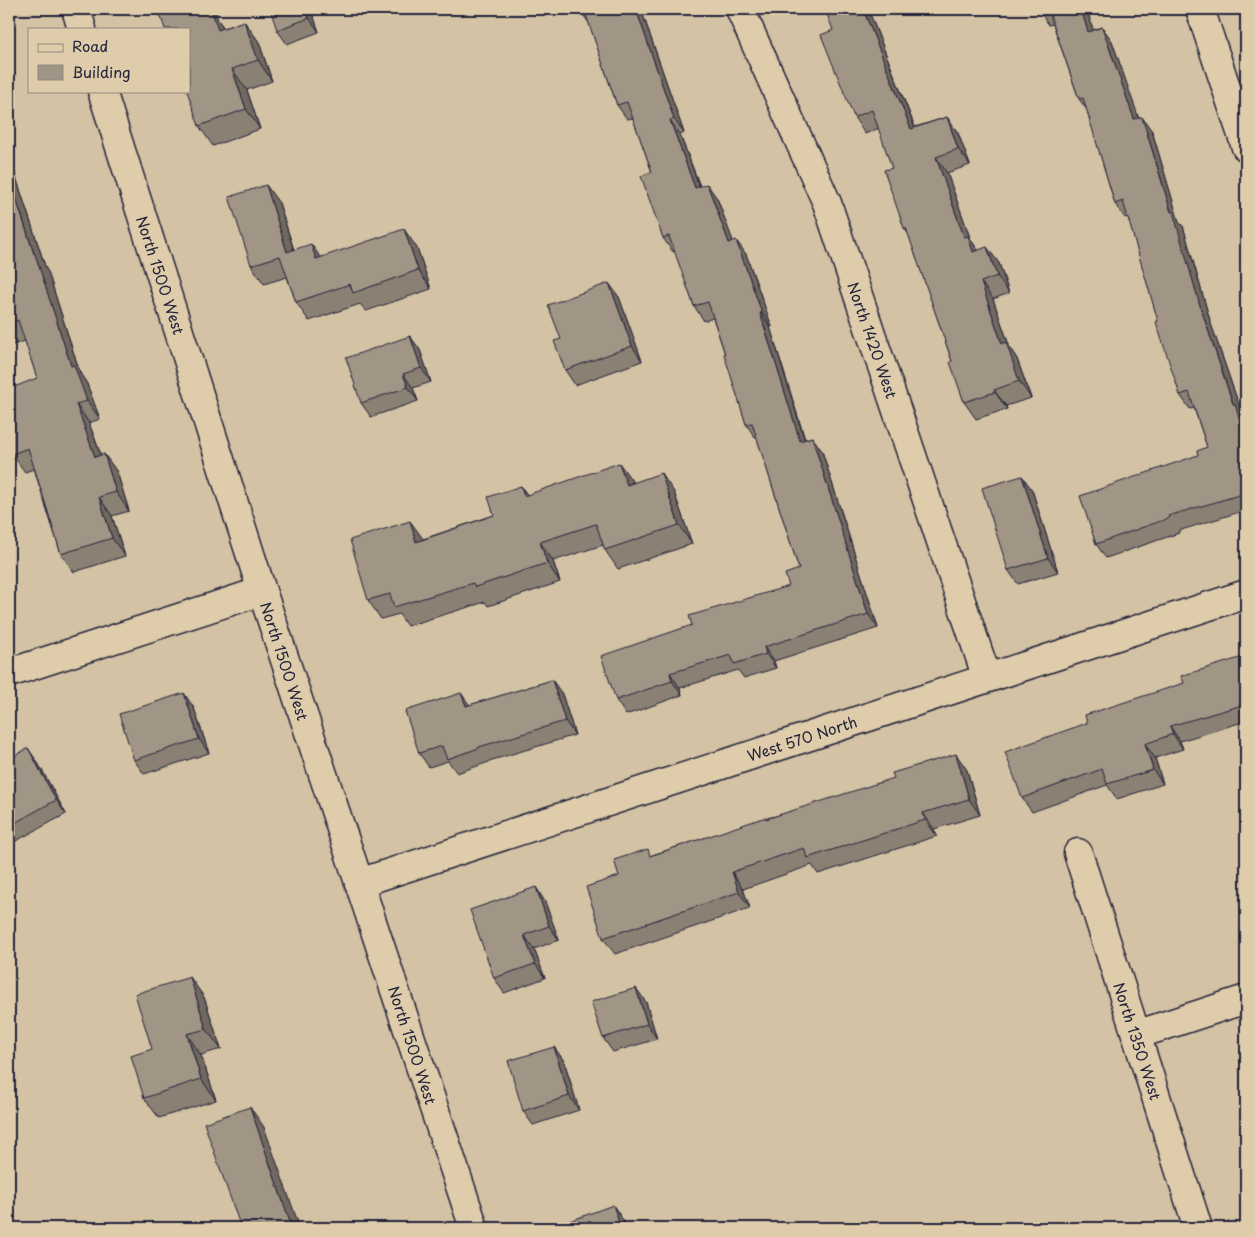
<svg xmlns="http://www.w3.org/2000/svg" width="1255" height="1237" viewBox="0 0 1255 1237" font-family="'Playpen Sans',sans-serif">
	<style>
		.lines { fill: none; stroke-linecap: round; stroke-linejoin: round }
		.minor-casing { stroke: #22223b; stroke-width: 31 }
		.tertiary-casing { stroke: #22223b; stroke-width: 31 }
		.minor { stroke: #deccaa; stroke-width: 28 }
		.tertiary { stroke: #deccaa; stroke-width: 28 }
		.wall { fill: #8a8073; stroke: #22223b }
		.shaded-wall { fill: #71685e; stroke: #22223b }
		.building { fill: #a19586; stroke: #22223b }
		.labels { text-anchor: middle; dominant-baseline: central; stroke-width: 4.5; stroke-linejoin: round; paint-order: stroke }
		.street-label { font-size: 15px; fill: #22223b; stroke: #deccaa }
	</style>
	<rect width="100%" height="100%" fill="#d3c2a3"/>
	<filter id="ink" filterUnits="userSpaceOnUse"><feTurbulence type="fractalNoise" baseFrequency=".02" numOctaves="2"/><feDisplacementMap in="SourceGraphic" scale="10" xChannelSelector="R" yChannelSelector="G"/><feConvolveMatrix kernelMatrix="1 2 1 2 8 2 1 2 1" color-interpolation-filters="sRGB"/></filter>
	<g filter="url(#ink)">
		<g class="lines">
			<g class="minor-casing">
				<path id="minor" d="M740,9L827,203L987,678
					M1200,9L1246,147
					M9,673L262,591
					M1078,853L1198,1228
					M359,883L1246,594
					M1136,1035L1246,999"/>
			</g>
			<g class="tertiary-casing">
				<path id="tertiary" d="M76,9L82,29
					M102,91L262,591L474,1228"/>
			</g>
			<use href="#minor" class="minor"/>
			<use href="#tertiary" class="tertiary"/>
		</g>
		<path class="wall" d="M311,9L319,32L287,44L277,30Z
			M581,9H647L648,10L642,12L684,133L680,135L700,186L717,198L733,242L746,254L772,327H770L805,439L812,437L822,451L878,628L774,661L776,668L744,678L738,670L680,688L682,695L626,715L616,700L692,625L789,586L799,569L757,438L756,439L746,424L725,354L713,318L704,321L694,306L675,251L673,252L663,238L652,172L633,118L627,119L617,105L589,23L584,16Z
			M868,9L915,127L947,117L958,133L970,165L947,173L971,240L978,250L999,263L1009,293L993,299L1010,348L1017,359L1031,398L1006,406L1007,409L976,419L964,402L952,361L909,235L904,228L892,168L879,128L865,134L854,117L833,30Z
			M1039,9H1087L1093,30L1102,27L1112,41L1138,118L1152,131L1179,222L1183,226L1211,324L1242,414L1244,418L1246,424V510L1178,531L1179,533L1106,558L1096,544L1207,447L1194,408L1190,409L1180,395L1128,217L1125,218L1115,204L1087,110L1079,99L1053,24L1049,25L1039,11Z
			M218,20L224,28L244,21L259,42L272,81L247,90L260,129L213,146L199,126Z
			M9,103L13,116L9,118Z
			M9,156L46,269L48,272L80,373L87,384L100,419L89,423L101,455L104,454L117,472L129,511L112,516L125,556L74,572L61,554L34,469L25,472L12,454L37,378L25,341L9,346Z
			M279,203L294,250L321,257L417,248L431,289L366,311L360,304L309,321L296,302L287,277L264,284L251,265Z
			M619,297L642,361L575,385L565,370L561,339Z
			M410,336L420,350L431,382L413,388L418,401L371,417L361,403Z
			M1022,476L1032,490L1058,572L1018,584L1008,570Z
			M633,482L674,492L692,544L618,569L605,550L603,545L553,561L560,582L488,606L485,602L407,626L399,614L381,619L368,600L423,539L494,515L521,486L527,495Z
			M1246,656V721L1180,741L1183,749L1155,758L1163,784L1117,799L1107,785L1032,812L1022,798L1087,723L1184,683Z
			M552,680L562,694L575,735L489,761V762L457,773L448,761L429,767L419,753L470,705Z
			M194,708L209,753L144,774L134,760Z
			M9,759L38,763L66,814L14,842L9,835Z
			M967,770L980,815L934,829L937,836L818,874L812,865L743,889L750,908L615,954L603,938L619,876L652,855L767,818Z
			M536,887L545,902L559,940L534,949L545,978L504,993L494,978Z
			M204,997L221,1049L201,1055L216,1100L159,1118L144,1098L152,1049Z
			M646,1002L657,1039L613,1052L603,1038Z
			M554,1047L564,1061L579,1110L533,1125L523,1111Z"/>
		<path class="shaded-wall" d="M207,9H215L218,20L225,30H218Z
			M306,9H311L319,32L309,18Z
			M636,9H640L642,12L684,133L674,119Z
			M863,9H868L922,146L911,129Z
			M1081,9H1087L1098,46L1088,32Z
			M244,21L259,42L272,81L258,60Z
			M1102,27L1112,41L1144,133L1134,119Z
			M232,69L247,90L260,129L246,109Z
			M9,103L13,116L9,110Z
			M947,117L958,133L970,165L958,149Z
			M1142,117L1152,131L1179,222L1183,226L1211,324L1242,414L1244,418L1246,424V442L1201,309Z
			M670,120L680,135L705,202L695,188Z
			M9,156L46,269L48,272L80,373L87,384L100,419L87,401L71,366L9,177Z
			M936,157L947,173L971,240L979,252L985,269L964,237Z
			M707,184L717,198L739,257L729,243Z
			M266,185L279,203L300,270L287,252Z
			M404,229L417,248L431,289L418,270Z
			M736,240L746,254L772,327L762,313Z
			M311,244L324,262L316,259Z
			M987,247L999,263L1009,293L997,276Z
			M981,282L993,299L1010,348L1017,359L1031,398L1019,381L1002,344Z
			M609,283L619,297L642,361L632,346Z
			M760,313L770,327L809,455L800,441Z
			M410,336L420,350L431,382L421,368Z
			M403,374L413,388L418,401L408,387Z
			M994,390L1006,406L1007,409L995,392Z
			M76,404L89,423L108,475L95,457Z
			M812,437L822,451L878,628L868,614Z
			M104,454L117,472L129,511L116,492Z
			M619,463L633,482L627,485Z
			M661,473L674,492L692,544L679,525Z
			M1022,476L1032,490L1058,572L1048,558Z
			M521,486L534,505L524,496Z
			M99,497L112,516L125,556L112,538Z
			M410,521L424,540L416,542Z
			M540,542L553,561L560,582L547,563Z
			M764,647L774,661L776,668L766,654Z
			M670,673L680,688L682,695L672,681Z
			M552,680L562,694L575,735L565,721Z
			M184,693L194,708L209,753L199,739Z
			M461,693L471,707L466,706Z
			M1170,726L1180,741L1183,749L1173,734Z
			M1145,744L1155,758L1163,784L1153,770Z
			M28,748L38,763L66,814L56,800Z
			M956,754L967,770L980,815L969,799Z
			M923,813L934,829L937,836L925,820Z
			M732,872L743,889L750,908L739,892Z
			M536,887L545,902L559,940L549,926Z
			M524,935L534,949L545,978L535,964Z
			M190,977L204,997L221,1049L206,1029Z
			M636,988L646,1002L657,1039L647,1024Z
			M187,1034L201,1055L216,1100L201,1079Z
			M554,1047L564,1061L579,1110L569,1096Z
			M250,1107L264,1127L300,1228H292Z
			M613,1205L627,1226L628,1228H621Z"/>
		<path class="building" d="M158,9H207V10L211,9L218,30L244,21L258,60L232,69L246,109L199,126L187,91H189V29H165Z
			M270,9H306L309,18L277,30Z
			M581,9H636L674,119L670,120L695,188L707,184L729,243L736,240L762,313H760L800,441L812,437L868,614L764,647L766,654L734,664L731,655L670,673L672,681L616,700L601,656L692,625L689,616L789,586L785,574L799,569L752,423L746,424L724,354H725L708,302L694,306L669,236L663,238L641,176L652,172L627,102L617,105L586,15L584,16Z
			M825,9H863L911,129L947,117L958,149L936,157L964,237L968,236L973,252L987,247L997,276L981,282L1002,344L1006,342L1019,381L994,390L995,392L964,402L950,362L952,361L906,228H904L884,170L892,168L872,110L854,117L821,35L833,30Z
			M1039,9H1047L1039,11Z
			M1048,9H1081L1088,32L1102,27L1134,119L1142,117L1171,212H1173L1201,309L1233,404H1235L1246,442V493L1168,516L1169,518L1096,544L1080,496L1198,455L1197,451L1207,447L1189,392L1180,395L1156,322L1158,321L1123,201L1115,204L1083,98L1079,99Z
			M9,177L34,254H35L71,366L74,365L87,401L76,404L95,457L104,454L116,492L99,497L112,538L61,554L28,448L12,454L9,445V389L37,378L18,320L9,323Z
			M266,185L287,252L311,244L316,259L404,229L418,270L353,293L350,284L296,302L280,256L251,265L229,197Z
			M609,283L632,346L565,370L554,341L561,339L548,305Z
			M410,336L421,368L403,374L408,387L361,403L346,358Z
			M619,463L627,485L661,473L679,525L605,550L596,524L540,542L547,563L475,587L473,583L394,607L390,594L368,600L350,540L410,521L416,542L494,515L488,497L521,486L524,496Z
			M1022,476L1048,558L1008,570L982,488Z
			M1246,656V704L1170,726L1173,734L1145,744L1153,770L1107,784L1102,769L1022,798L1005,752L1087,723L1085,715L1184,683L1181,676Z
			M552,680L565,721L479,747V748L447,759L442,746L419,753L405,711L461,693L466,706Z
			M184,693L199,739L134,760L119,714Z
			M28,748L56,800L9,826V759Z
			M956,754L969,799L923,813L925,820L807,858L804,848L732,872L739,892L603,938L586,887L619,876L614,860L648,849L650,856L766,817V819L894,778L892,773Z
			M536,887L549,926L524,935L535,964L494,978L470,910Z
			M190,977L206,1029L187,1034L201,1079L144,1098L131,1056L152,1049L135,994Z
			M636,988L647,1024L603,1038L591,1002Z
			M554,1047L569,1096L523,1111L508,1061Z
			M250,1107L292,1228H259V1227L255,1228H241L204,1123Z
			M613,1205L621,1228H569L567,1222Z"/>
	</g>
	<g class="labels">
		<g class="street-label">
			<text transform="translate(161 275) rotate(72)">North 1500 West</text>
			<text transform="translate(873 340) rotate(71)">North 1420 West</text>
			<text transform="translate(285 661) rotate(72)">North 1500 West</text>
			<text transform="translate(802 738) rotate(-18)">West 570 North</text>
			<text transform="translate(1138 1041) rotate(72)">North 1350 West</text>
			<text transform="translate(413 1045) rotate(72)">North 1500 West</text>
		</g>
	</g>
	<rect width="1255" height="1237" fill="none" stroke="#deccaa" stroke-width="30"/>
	<rect x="15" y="15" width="1225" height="1207" fill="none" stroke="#22223b" stroke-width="2" filter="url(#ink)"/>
	<rect x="28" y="28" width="162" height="65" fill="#deccaa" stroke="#93887e"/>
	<rect x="38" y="44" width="25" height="8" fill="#deccaa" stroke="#93887e"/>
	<text x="72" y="52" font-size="15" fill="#22223b">Road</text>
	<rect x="38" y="65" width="25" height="15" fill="#a19586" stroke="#93887e"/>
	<text x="72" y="78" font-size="15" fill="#22223b">Building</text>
</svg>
